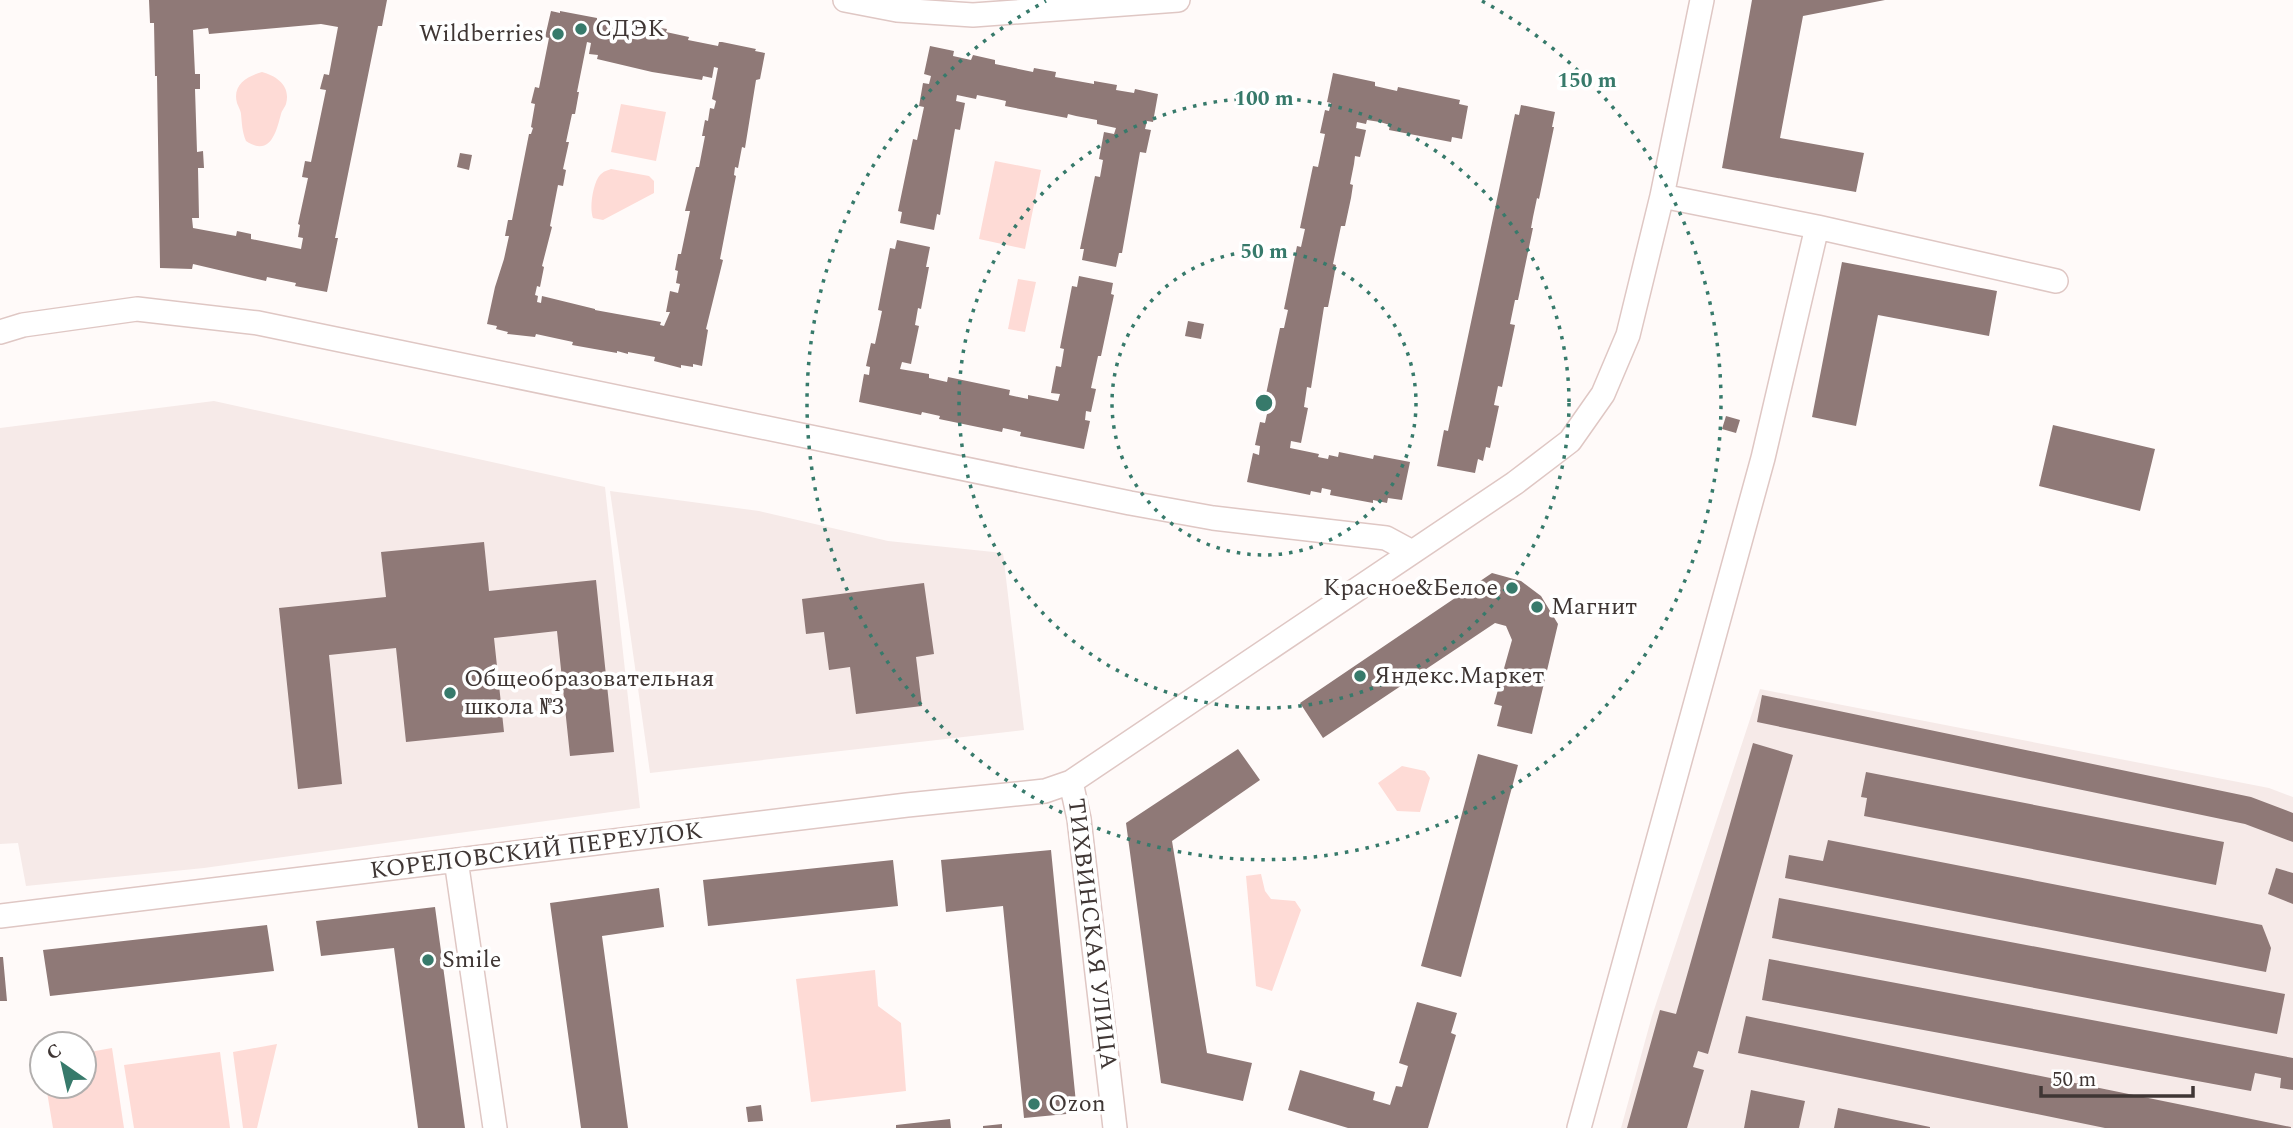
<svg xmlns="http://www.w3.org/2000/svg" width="2293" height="1128" viewBox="0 0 2293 1128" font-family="Spectral,serif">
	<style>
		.built { fill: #f6eae8 }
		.green { fill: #fedbd6 }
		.building { fill: #8f7977; fill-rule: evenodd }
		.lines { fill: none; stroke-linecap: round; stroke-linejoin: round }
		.minor-casing { stroke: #dfc7c4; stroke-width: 26 }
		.minor { stroke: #fff; stroke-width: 23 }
		.ring { fill: none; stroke: #377a6b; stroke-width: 3.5; stroke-dasharray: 3.5 7 }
		.poi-dot { fill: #377a6b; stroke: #fff; stroke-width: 2.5 }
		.labels { text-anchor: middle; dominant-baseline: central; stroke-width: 7; stroke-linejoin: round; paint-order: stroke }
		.poi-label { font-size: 24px; fill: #3f3634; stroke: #fff; text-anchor: start }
		.street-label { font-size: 24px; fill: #3f3634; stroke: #fff }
		.centre { fill: #377a6b; stroke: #fff; stroke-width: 3.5 }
		.ring-label { font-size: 21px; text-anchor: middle; font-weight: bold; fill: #377a6b; stroke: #fff; stroke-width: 7; stroke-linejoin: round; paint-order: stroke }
	</style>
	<rect width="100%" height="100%" fill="#fffaf9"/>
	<path class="built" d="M214,401L605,487L640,808L204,868L26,886L18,843L0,844V428Z
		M610,491L759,511L888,541L1003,553L1024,730L650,773Z
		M1760,689L2269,788L2293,797V1128H1621L1652,1016Z"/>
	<path class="green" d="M262,72C277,76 291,86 286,104C284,109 282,110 281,114C276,133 270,157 246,141C242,131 242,124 241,114C241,111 238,106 237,103C232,85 247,76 262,72Z
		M621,104L666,112L656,161L611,152Z
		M995,161L1041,170L1025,249L979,239Z
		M611,169L649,176L654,181V193L603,220L593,218C589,208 593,183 600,175C604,171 606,171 611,169Z
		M1018,279L1036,282L1025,332L1008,329Z
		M1402,766L1425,771L1430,778L1420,812L1397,811L1378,783Z
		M1261,874L1265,891L1271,899L1295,901L1301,910L1272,991L1256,986L1246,876Z
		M875,970L878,1006L901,1023L906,1091L811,1102L796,979Z
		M277,1044L257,1128H243L233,1052Z
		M112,1048L124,1128H53L46,1086H84V1053Z
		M220,1052L230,1128H134L124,1065Z"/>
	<path class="building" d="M149,0H387L382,26H378L335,238H338L327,292L295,286L296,283L267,277L266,281L193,264L192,269L160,268L157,76H155L154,23H150ZM321,24L338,27L329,75L324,74L321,85L320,89L326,90L311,162L305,161L302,177L308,178L298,224L300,225L298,237L303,238L301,249L251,239V234L237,231L236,236L193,228L192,218H199L198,168H204L203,151L197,152L195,89H200V74H195L193,30L208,28L209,34Z
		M1752,0H1885L1803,16L1780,138L1864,153L1856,192L1722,168Z
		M551,11L560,13V11L597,18V22L625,27L626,24L650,29V26L661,28L667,29L666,32L689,37L688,40L718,46L719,42H722L756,49L755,51L765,53L760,79L756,80L745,148L742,147L738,168L735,167L734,175L736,176L720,259L723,260L706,329L708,330L702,366L693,364V367L681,365V368L654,361L655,357L628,352V354L617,351V353L572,345L573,342L536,334L535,337L507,334L508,332L496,329L497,326L487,324L495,287L504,259L509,236H505L508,220H512L529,134H531L533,128L531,127L535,104L531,103L535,87L539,88L549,38L545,37ZM587,42L591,43L589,54L598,55L597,59L652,72L702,80L703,76L712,78L714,67L718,68L712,99L716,101L714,109L710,108L708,121L705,120L702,136H705L699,167H696L685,211H690L681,254H678L675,270L678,271L676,283L680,284L678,293L670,291L666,312H670L664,326L660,325L661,322L595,310V309L542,296L541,303L537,302L538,296L535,295L537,286L540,287L544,267L542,266L552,227L550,226L558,185L563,186L566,170L563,169L569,142H566L572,114H575L579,92H577Z
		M930,46L954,51L953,56L971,60L973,55L995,60V64L1033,72L1034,68L1056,72L1055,77L1094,84V81L1117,85L1116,90L1134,93L1135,89L1158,94L1153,122L1147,121L1145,129L1151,130L1146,153L1140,152L1122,253H1119L1116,267L1082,260L1084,249H1080L1095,176L1100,177L1103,160L1099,159L1104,132L1114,134L1116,128L1097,124V120L1076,116L1068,114L1067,118L1005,106L1006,101L997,99L977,95L976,99L957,95L956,101L965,103L960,130L955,129L940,215L937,214L934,230L900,223L902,212L898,211L913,139L917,140L924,107L919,106L923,83L929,84L931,76L924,74Z
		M1333,73L1375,82V86L1397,91L1398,87L1460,100L1459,104L1468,106L1462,139L1452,137L1451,142L1389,130L1390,125L1380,122L1367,120L1366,124L1357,122L1356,128L1366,130L1360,157L1355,156L1354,164L1350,184L1353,185L1351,198L1345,226H1341L1333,264L1336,265L1332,287L1328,307H1324L1311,388L1307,387L1304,407L1308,408L1301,443L1291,441L1290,448L1319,454L1318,457L1328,459L1329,455L1338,457L1339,452L1373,459L1374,455L1410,462L1402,500L1388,498L1387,503L1373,500V503L1330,495L1331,490L1322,488L1321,493L1311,491L1310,495L1247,482L1253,453L1259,455L1260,446L1255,445L1260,422L1265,423L1270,400L1265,399L1280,328H1284L1288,310L1284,309L1297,246L1301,247L1305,229L1300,228L1313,166L1318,167L1325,134L1320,133L1325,110L1329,111L1331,103L1327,102Z
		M1521,105L1555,112L1552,127H1554L1539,199L1537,198L1533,217L1531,228H1533L1518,300H1515L1510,324L1515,325L1502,387L1498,386L1494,405L1499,406L1490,448L1486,447L1483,461L1478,459L1475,473L1437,466L1444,430L1448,431L1515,114L1519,115Z
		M460,153L472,155L469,170L457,167Z
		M897,240L930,247L926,267H929L921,309L918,308L915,325L919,326L911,364L902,362L900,369L929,374V378L947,382L948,377L1010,390L1009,395L1028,399V395L1058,401L1060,394L1051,393L1056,366L1061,367L1064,349L1060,348L1072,286L1077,287L1079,276L1113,283L1111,294L1114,295L1101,356H1098L1091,388L1096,389L1091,412L1086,411L1085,420L1090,421L1084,449L1020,436L1021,432L1003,428L1002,432L939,419L940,416L922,412L921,415L859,402L864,374L869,375L870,367L866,366L871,343L875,344L882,311L878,310L890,248L895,249Z
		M1842,262L1997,291L1989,336L1878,315L1856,426L1812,417Z
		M1188,321L1204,324L1201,339L1185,336Z
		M1726,416L1740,420L1736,433L1722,429Z
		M2053,425L2155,449L2140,511L2039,486Z
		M484,542L489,591L596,580L614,752L570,756L557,631L494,638L504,732L406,742L396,648L329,655L342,784L298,789L279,608L386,597L381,552Z
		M1492,573L1521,581L1541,596L1558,624L1532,734L1497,726L1502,706L1494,704L1512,640L1506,626L1495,623L1323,738L1300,703Z
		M924,583L934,654L916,657L922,706L856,714L850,667L829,670L824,632L806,634L802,599Z
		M1762,695L2251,797L2293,813V842L2245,824L1757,722Z
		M1753,743L1793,755L1708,1054L1698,1051L1693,1067L1704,1070L1687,1128H1627L1660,1010L1676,1014Z
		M1238,749L1260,780L1172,841L1207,1053L1252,1063L1243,1101L1161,1083L1126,823Z
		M1478,754L1518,765L1461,977L1421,966Z
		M1866,772L2224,842L2216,885L1864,816L1867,798L1861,797Z
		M1828,840L2262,925L2271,948L2266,972L1785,878L1789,855L1823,861Z
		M1051,850L1077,1113L1024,1118L1003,906L946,912L941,860Z
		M893,860L898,906L708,926L703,880Z
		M2276,868L2293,873V904L2268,894Z
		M659,888L664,927L602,936L628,1128H581L550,903Z
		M1779,898L2285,994L2277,1034L1772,938Z
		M435,907L465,1128H418L394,948L321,956L316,921Z
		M267,925L274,971L50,996L43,950Z
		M0,957H3L7,1001H0Z
		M1769,959L2293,1058V1090L2280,1088L2281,1078L2255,1073L2251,1091L1762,1000Z
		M1417,1002L1457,1013L1451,1033L1456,1035L1428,1128H1348L1288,1110L1300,1070L1375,1092L1373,1100L1390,1105L1396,1086L1402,1087L1408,1066L1399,1063Z
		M1746,1016L2291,1127V1128H2105L1738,1053Z
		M1751,1090L1805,1101L1799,1128H1744Z
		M761,1105L763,1121L748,1122L746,1107Z
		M1838,1108L1930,1127V1128H1834Z
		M950,1119L951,1128H896V1125Z
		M1002,1124V1128H983V1126Z"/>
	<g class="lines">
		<g class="minor-casing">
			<path id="minor" d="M845,0L897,10L973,15L1178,0
				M1662,196L1817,227L2056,281
				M0,332L23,325L137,309L258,323L1130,503L1213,518L1386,538L1412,552
				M1071,782L1079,819L1115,1128
				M456,860L495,1128
				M0,916L907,805L1045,791L1071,782L1515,483L1570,441L1603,394L1628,335L1662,196L1702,0
				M1579,1128L1763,458L1817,227"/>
		</g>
		<use href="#minor" class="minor"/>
	</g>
	<g class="ring">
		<circle cx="1264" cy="403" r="152"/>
		<circle cx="1264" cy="403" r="305"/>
		<path d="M1482 1A457 457 0 1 1 1046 1"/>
	</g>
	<g class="poi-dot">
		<circle cx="581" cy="29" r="7"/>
		<circle cx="558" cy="34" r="7"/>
		<circle cx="1512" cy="588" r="7"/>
		<circle cx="1537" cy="607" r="7"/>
		<circle cx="1360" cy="676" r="7"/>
		<circle cx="450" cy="693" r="7"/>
		<circle cx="428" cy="960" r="7"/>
		<circle cx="1034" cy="1104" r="7"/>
	</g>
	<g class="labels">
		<g class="poi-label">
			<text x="595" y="29">СДЭК</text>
			<text x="544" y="34" text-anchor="end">Wildberries</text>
			<text x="1498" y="588" text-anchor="end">Красное&amp;Белое</text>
			<text x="1551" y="607">Магнит</text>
			<text x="1374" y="676">Яндекс.Маркет</text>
			<text x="464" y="679">Общеобразовательная<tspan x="464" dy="28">школа №3</tspan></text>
			<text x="442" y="960">Smile</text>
			<text x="1048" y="1104">Ozon</text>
		</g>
		<g class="street-label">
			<text transform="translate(536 851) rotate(-7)">КОРЕЛОВСКИЙ ПЕРЕУЛОК</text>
			<text transform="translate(1092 934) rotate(83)">ТИХВИНСКАЯ УЛИЦА</text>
		</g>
	</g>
	<circle cx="1264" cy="403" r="10" class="centre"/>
	<g class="ring-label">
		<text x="1587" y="87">150 m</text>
		<text x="1264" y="105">100 m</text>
		<text x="1264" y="258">50 m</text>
	</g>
	<g transform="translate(63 1065) rotate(326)"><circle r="33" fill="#ffffff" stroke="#b2afae" stroke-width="2"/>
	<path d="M0-5L12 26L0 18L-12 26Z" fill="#377a6b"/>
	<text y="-10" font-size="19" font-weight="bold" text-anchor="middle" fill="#3f3634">С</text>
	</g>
	<path d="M2041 1086v10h152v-10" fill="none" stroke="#3f3634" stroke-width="3.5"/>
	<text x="2052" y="1086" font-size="21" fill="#3f3634" stroke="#ffffff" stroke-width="5" paint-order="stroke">50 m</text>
</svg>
